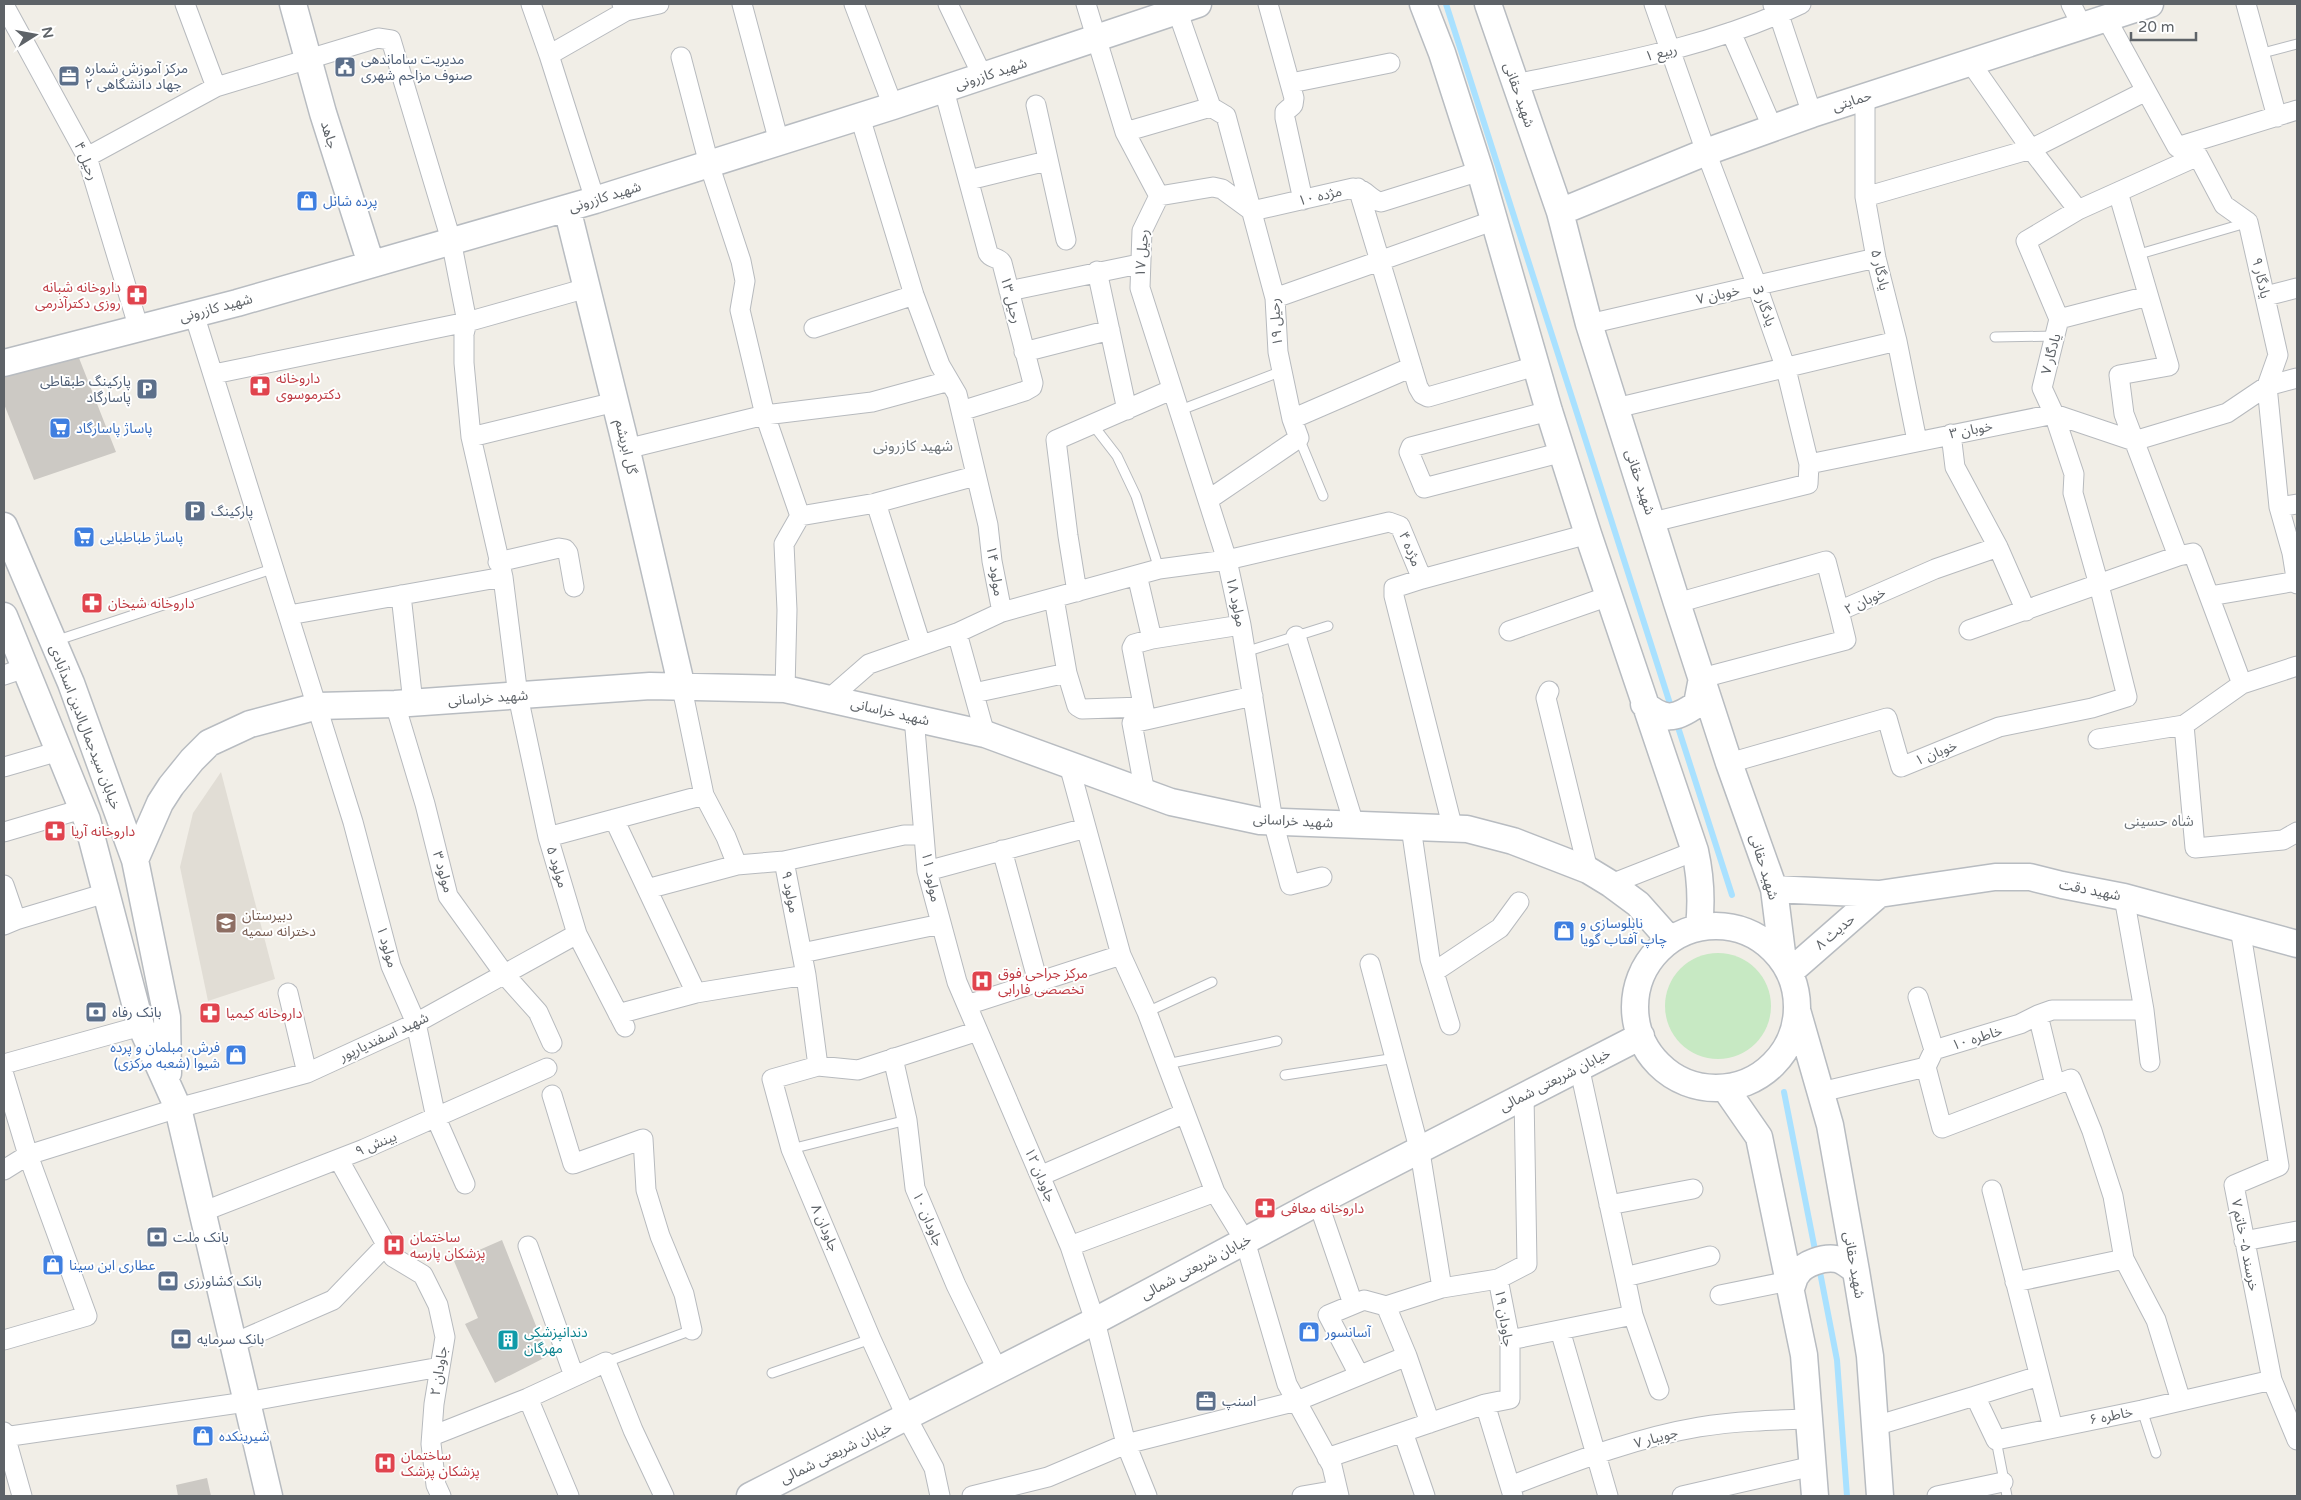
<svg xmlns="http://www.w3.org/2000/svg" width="2301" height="1500" viewBox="0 0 2301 1500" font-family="'Varela Round','Noto Sans Arabic',sans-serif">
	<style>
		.education { fill: #e1ddd5 }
		.green { fill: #c7e9c3 }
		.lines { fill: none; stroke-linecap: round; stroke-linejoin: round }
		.stream { stroke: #a9e1ff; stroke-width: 6 }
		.building { fill: #ccc9c4 }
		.lane-casing { stroke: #b7babe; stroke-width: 11 }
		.street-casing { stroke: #b7babe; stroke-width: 21 }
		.secondary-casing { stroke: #b8bcc1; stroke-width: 29 }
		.lane { stroke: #fff; stroke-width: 9 }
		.street { stroke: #fff; stroke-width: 19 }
		.secondary { stroke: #fff; stroke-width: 26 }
		.labels { text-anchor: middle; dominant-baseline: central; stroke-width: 4; stroke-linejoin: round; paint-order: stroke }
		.street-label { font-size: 14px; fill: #5e6368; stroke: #fff }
		.service-label { font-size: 14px; fill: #4e5e75; stroke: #fff; text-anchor: start }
		.shop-label { font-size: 14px; fill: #366cbe; stroke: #fff; text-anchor: start }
		.health-label { font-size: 14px; fill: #be3a42; stroke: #fff; text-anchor: start }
		.education-label { font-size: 14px; fill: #785e54; stroke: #fff; text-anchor: start }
		.culture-label { font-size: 14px; fill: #0d838f; stroke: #fff; text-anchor: start }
		.neighbourhood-label { font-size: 15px; fill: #6f757a; stroke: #fff }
	</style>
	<rect width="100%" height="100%" fill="#f1eee7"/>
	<path class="education" d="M221,772L275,979L208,1001L180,867L193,813Z"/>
	<path class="green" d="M1665 1006a53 53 0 1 1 106 0a53 53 0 1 1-106 0Z"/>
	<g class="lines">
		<path class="stream" d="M1446,4L1672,710
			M1676,721L1732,895
			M1784,1092L1816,1255
			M1819,1267L1837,1360L1847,1496"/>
	</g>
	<path class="building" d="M79,358L116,452L34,480L4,404V376Z
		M502,1240L548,1356L495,1383L465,1324L478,1318L454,1261Z
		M207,1478L211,1496H178L176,1485Z"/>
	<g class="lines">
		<g class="lane-casing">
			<path id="lane" d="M2259,54L2297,44
				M2136,255L2246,223
				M1995,337L2056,336
				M1178,411L1282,371
				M1093,425L1117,456L1136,496L1159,569
				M1299,438L1323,496
				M55,641L275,568
				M1245,652L1328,626
				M1147,1012L1212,982
				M1167,1064L1277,1041
				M1285,1075L1396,1058
				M791,1149L907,1120
				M606,1362L692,1330
				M772,1373L871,1339
				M2142,1410L2156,1453
				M1996,1440L2007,1496"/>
		</g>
		<g class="street-casing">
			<path id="street" d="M185,4L216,87
				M531,4L549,55L595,200
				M622,4L626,11L659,4
				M742,4L779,142
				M854,4L893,106
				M948,4L983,77
				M1086,4L1125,132L1159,196L1142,231L1140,288L1227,560L1241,625L1273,821L1290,885L1322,877
				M1175,4L1211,107L1226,116L1275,298L1278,352L1292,419L1299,438L1208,500
				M1268,4L1294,98L1293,105L1285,112V118L1303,200
				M1654,4L1706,152L1757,286L1786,369L1809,464
				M2071,4L2082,26
				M2246,4L2277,117
				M4,5L87,157L139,329
				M1773,5L1779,15L1812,114
				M2106,18L2177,147L2198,156L2224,205L2248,222L2278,355L2267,386L2279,507L2292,553L2297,584
				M1731,32L1773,129
				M549,55L626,11
				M681,57L709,164L741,261L745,281L740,310L765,415L800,516L784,544L787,610L785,689
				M1291,83L1390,63
				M1515,84C1612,64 1711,47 1801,4
				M944,90L988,253C991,259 999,257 1002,263L1033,383L1032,387L1025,391L961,411
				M1865,97V197L1876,258L1897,341L1917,441
				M1036,105L1066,240
				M860,117L914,295L940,365L957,394L988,525L992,561L1002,612L957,633L985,734
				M1125,132L1211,107
				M2177,147L2297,110
				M87,157L216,87L378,38L391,40L451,240L467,322L464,334V363L471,437L503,577L518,696L548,837L577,934L625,1027
				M969,180L1047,161
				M1358,188L1418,387L1422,394L1428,397L1536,366
				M2118,192L2169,366L2119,375L2124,414L2178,556
				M1159,196L1213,187L1222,189L1252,211L1353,188C1367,189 1369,200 1381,202L1480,171
				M1865,197L2031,149L2146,91
				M2078,210L2198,156
				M1097,271L1127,410
				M1009,291L1139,264
				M2266,296L2297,288
				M1275,298L1495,220
				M194,314L353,822L391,966L416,1023L436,1118L465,1184
				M2059,319L2148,296
				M1589,324L1876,258
				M814,328L914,295
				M1024,352L1110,330
				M214,374L467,322L587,288
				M1616,408L1897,341
				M1549,411L1411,447L1409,452L1424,488L1563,452
				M1292,419L1412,367
				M1951,434L1955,467L1998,547L2026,611
				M471,437L615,402
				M626,449L765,415L872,402L949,381
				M876,503L975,476
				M2279,507L2297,504
				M800,516L876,503L921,645
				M1653,522L1808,484L1809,464L2054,414L2134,441L2227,413L2267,386L2297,378
				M498,562L559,548L565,549L568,553L574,587
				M1137,575L1152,639L1134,644L1132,648L1146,720L1132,723L1145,793
				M1422,579L1394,588V596L1453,829
				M1077,592L1068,536L1056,440L1171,390
				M401,595L413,703
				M2210,596L2297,581
				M1054,598L1067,673L1077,706L1082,709L1143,707
				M1677,603L1826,561L1839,611
				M1002,612L1159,569L1227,560L1389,522L1400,526L1422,579L1588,534
				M289,615L503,577
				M1969,630L2178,556L2193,553L2242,684
				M1509,631L1609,596
				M1296,636L1354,824
				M1152,639L1241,625
				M4,675L25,668
				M1702,678L1846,640L1839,611L1935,569L1998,547
				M682,688L704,795L726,837L737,865L784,861L806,975L818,1066
				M1549,691L1546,698L1588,870
				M974,693L1067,673
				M830,698L869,664L957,633
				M395,704L425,804L448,896L505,975L538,1012L552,1043
				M914,717L927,871L957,982L1070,1246L1095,1321L1126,1444L1147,1496
				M1146,720L1253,696
				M2184,725L2195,848L2283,840L2297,832
				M2098,739L2184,725L2242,684L2297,666
				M1729,763L1887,718L1901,767L1999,727L2092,708L2127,697L2099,585L2073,493L2074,474L2054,414L2042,388L2059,319L2026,241L2078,210L2031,149L1970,62
				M1069,765L1121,955L1147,1012L1215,1192L1245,1241L1287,1384L1332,1466L1339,1496
				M4,767L59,751
				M614,819L696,993
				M1411,827L1430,959L1450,1025
				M4,832L82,809
				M548,837L704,795
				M1002,850L1038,982
				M784,861L904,835H924
				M927,871L1086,828
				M1611,884L1695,851
				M4,885L16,920L4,925
				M647,889L737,865
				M2124,897L2144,1010L2150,1062
				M16,920L106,893
				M2240,928L2279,1166L2234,1185L2272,1380L2297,1440
				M802,953L941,924
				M1370,964L1420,1152L1442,1288L1498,1279L1510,1340V1399L1485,1404L1513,1496
				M1434,972L1500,928L1519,902
				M288,993L307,1073
				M1918,997L1934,1050
				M967,1005L1121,955
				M618,1014L696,993L806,975
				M893,1058L907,1120L915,1188L956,1285L998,1371
				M4,1064L141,1026
				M1579,1066L1625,1277
				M1926,1067L1942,1128L2055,1085L2038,1015
				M4,1075L28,1155L87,1316L4,1340
				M1821,1092L1926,1067L1934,1050L2020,1024L2038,1015L2052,1010H2144
				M552,1095L573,1164L643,1139L646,1190L660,1236L684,1294L692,1330
				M339,1160L393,1257L423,1275L438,1305L445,1337L434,1404L431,1444L436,1485L441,1496
				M4,1170L28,1155L178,1108L307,1073L416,1023L577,934
				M1040,1176L1185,1113
				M1992,1190L2053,1428
				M1318,1202L1353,1304
				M1609,1205L1693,1189
				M202,1212L364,1149L547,1068
				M2244,1241L2297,1231
				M528,1246L574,1376
				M1070,1246L1215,1192
				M2124,1259L2156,1320L2181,1401
				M1498,1279L1527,1264L1524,1095
				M2015,1282L2124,1259L2113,1196L2092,1131L2071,1079L2055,1085
				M1720,1295L1789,1281
				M1633,1315L1659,1390
				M1560,1330L1608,1496
				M1510,1340L1633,1315L1625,1277L1710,1256
				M232,1344L333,1300L386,1245
				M1407,1356L1430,1423
				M1359,1375L1328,1315L1364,1300L1386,1306
				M1975,1396L2039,1376
				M528,1398L569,1496
				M1875,1426L1975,1396L1996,1440L2142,1410L2272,1380
				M4,1432L22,1496
				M1403,1432L1425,1496
				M432,1436L528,1398L606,1362L633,1430L664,1496
				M4,1437L246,1402L440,1367
				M1327,1458L1485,1404
				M1510,1486C1571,1463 1634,1438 1699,1427C1735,1421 1773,1420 1810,1419
				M940,1496L934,1468L907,1418L871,1339L791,1149L772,1079L818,1066L858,1070L978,1031
				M972,1496L1048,1477L1126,1444L1297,1401L1407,1356L1386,1306L1442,1288
				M1302,1496L1337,1490
				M1682,1496L1813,1466
				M1937,1496L2003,1482"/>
		</g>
		<g class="secondary-casing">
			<path id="secondary" d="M293,4L323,113L371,264
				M1423,4L1442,53L1480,171L1549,411L1588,534L1695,851C1701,878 1702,900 1699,927
				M1488,4L1560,212L1589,324L1677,603L1729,763L1774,889L1783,961
				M567,208L623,434L682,688
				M1560,212L1706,152L1812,114L2150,4
				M4,363L237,303L595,200L893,106L1198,4
				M4,526L71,683L135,860L167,1017L168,1073
				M4,616L87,820L141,1026L178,1108L269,1496
				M1644,704C1664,721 1675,720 1697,704L1702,678
				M135,860L160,803L171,786L192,760L209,743L250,724L318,706L395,704L650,686L785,689L985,734L1171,802L1260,821L1467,829L1513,841L1588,870L1611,884L1638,904L1670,940
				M1774,889L1879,894L1995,877H2030L2062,885L2124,897L2297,944
				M1635 1007a81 81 0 1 1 162 0a81 81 0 1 1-162 0Z
				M1791,971L1879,894
				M1797,1010L1830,1125L1856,1271L1870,1356L1880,1496
				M1725,1088L1759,1137L1804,1355L1815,1496
				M1791,1288C1793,1284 1794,1277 1797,1274C1804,1263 1824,1257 1836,1259C1843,1260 1850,1266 1856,1271
				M750,1496L1095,1321L1318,1202L1641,1036"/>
		</g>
		<use href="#lane" class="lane"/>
		<use href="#street" class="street"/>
		<use href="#secondary" class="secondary"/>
	</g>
	<defs>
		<g id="civic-square" transform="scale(1.125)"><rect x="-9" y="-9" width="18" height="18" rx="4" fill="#5c6f8a" stroke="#fff"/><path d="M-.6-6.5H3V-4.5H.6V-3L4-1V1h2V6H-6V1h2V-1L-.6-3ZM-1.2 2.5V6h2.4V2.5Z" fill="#fff"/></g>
		<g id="office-square" transform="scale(1.125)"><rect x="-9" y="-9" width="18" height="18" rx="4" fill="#5c6f8a" stroke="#fff"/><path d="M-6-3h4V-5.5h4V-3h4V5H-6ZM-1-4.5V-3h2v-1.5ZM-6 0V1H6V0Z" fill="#fff"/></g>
		<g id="shop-square" transform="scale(1.125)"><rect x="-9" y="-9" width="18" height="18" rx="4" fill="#3f7fe0" stroke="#fff"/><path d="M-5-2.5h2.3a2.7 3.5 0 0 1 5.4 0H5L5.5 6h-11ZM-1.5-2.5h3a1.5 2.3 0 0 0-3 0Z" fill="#fff"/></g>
		<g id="pharmacy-square" transform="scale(1.125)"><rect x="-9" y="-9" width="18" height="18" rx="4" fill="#e0444e" stroke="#fff"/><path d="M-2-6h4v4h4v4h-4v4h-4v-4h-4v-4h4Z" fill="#fff"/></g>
		<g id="parking-square" transform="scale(1.125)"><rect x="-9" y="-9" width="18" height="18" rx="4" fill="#5c6f8a" stroke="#fff"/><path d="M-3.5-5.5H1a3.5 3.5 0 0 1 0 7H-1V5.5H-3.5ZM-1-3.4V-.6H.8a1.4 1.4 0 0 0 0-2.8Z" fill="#fff"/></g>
		<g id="supermarket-square" transform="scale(1.125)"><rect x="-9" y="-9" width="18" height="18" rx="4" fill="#3f7fe0" stroke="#fff"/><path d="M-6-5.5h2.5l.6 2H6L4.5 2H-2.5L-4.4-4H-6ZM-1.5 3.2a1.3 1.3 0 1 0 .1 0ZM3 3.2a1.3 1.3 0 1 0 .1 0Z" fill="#fff"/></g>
		<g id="school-square" transform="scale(1.125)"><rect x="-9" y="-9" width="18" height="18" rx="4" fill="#8d6e63" stroke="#fff"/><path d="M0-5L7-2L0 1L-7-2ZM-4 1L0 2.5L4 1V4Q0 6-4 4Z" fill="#fff"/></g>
		<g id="hospital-square" transform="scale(1.125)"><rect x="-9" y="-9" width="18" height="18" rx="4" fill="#e0444e" stroke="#fff"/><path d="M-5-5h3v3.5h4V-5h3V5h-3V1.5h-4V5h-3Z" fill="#fff"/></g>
		<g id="bank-square" transform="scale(1.125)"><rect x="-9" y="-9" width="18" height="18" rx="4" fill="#5c6f8a" stroke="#fff"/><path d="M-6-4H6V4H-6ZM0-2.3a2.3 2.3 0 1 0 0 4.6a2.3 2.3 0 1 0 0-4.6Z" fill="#fff"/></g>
		<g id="building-square" transform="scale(1.125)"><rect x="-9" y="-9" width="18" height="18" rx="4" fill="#0f9aa8" stroke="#fff"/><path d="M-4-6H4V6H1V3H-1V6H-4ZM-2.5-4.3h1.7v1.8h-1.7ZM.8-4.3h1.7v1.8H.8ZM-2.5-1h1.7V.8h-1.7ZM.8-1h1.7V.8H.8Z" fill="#fff"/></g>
	</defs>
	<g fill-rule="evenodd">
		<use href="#civic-square" x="345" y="67"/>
		<use href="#office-square" x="69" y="76"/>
		<use href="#shop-square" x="307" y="201"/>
		<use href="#pharmacy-square" x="137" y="295"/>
		<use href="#pharmacy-square" x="260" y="386"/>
		<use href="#parking-square" x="147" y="389"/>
		<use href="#supermarket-square" x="60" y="428"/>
		<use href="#parking-square" x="195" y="511"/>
		<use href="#supermarket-square" x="84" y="537"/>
		<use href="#pharmacy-square" x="92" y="603"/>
		<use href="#pharmacy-square" x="55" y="831"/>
		<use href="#school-square" x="226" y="923"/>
		<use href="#shop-square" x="1564" y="931"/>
		<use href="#hospital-square" x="982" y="981"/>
		<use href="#bank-square" x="96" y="1012"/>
		<use href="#pharmacy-square" x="210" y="1013"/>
		<use href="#shop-square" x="236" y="1055"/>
		<use href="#pharmacy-square" x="1265" y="1208"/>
		<use href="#bank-square" x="157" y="1237"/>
		<use href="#hospital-square" x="394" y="1245"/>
		<use href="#shop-square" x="53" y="1265"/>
		<use href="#bank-square" x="168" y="1281"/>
		<use href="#shop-square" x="1309" y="1332"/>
		<use href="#bank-square" x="181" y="1339"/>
		<use href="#building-square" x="508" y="1340"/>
		<use href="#office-square" x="1206" y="1401"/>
		<use href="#shop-square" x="203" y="1436"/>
		<use href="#hospital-square" x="385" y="1463"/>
	</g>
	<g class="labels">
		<g class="street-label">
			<text transform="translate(1661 53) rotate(-14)">ربیع ۱</text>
			<text transform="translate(991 74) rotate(-18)">شهید کازرونی</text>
			<text transform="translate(1519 95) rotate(71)">شهید حقانی</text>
			<text transform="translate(1852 101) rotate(-18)">حمایتی</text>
			<text transform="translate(329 135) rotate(73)">جاهد</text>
			<text transform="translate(86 161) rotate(68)">رحیل ۴</text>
			<text transform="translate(1320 196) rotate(-13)">مژده ۱۰</text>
			<text transform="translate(605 197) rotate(-17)">شهید کازرونی</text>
			<text transform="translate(1142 253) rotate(-85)">رحیل ۱۷</text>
			<text transform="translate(1880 270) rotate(77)">یادگار ۵</text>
			<text transform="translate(2261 278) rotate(77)">یادگار ۹</text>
			<text transform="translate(1718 295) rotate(-13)">خوبان ۷</text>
			<text transform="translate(1011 300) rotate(76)">رحیل ۱۳</text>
			<text transform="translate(1764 306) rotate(70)">یادگار 3</text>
			<text transform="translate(216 308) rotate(-15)">شهید کازرونی</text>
			<text transform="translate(1276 322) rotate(-94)">رحیل ۱۹</text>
			<text transform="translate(2051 354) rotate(-75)">یادگار ۷</text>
			<text transform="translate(1971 430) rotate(-11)">خوبان ۳</text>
			<text transform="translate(626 447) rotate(77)">گل ابریشم</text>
			<text transform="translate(1640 482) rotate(72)">شهید حقانی</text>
			<text transform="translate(1410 549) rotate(67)">مژده ۴</text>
			<text transform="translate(995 571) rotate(81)">مولود ۱۴</text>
			<text transform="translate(1865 601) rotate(-26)">خوبان ۲</text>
			<text transform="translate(1236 602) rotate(78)">مولود ۱۸</text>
			<text transform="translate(488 698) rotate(-4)">شهید خراسانی</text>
			<text transform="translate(890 712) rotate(13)">شهید خراسانی</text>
			<text transform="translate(85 727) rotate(69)">خیابان سیدجمال‌الدین اسدآبادی</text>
			<text transform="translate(1936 753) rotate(-22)">خوبان ۱</text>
			<text transform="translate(1293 821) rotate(3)">شهید خراسانی</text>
			<text transform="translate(557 867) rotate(73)">مولود ۵</text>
			<text transform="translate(1764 867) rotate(73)">شهید حقانی</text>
			<text transform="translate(443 872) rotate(74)">مولود ۳</text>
			<text transform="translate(931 877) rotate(79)">مولود ۱۱</text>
			<text transform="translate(2090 890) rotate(11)">شهید دقت</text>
			<text transform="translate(790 892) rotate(79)">مولود ۹</text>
			<text transform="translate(1835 932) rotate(-40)">حدیث ۸</text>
			<text transform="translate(387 947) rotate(74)">مولود ۱</text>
			<text transform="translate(384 1037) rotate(-25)">شهید اسفندیارپور</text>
			<text transform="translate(1977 1038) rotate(-17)">خاطره ۱۰</text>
			<text transform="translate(1555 1080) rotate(-27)">خیابان شریعتی شمالی</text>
			<text transform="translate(376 1144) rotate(-23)">بینش ۹</text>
			<text transform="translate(1040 1175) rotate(67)">جاودان ۱۲</text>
			<text transform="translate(928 1219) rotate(67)">جاودان ۱۰</text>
			<text transform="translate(825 1228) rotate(67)">جاودان ۸</text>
			<text transform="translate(2245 1245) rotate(79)">خرسند ۵- خاتم ۷</text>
			<text transform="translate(1854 1265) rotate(80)">شهید حقانی</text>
			<text transform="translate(1196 1267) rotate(-28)">خیابان شریعتی شمالی</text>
			<text transform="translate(1504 1318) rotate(81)">جاودان ۱۹</text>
			<text transform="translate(439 1371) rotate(-81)">جاودان ۲</text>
			<text transform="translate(2111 1416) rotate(-11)">خاطره ۶</text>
			<text transform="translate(1656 1438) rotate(-15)">جویبار ۷</text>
			<text transform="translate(836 1453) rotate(-26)">خیابان شریعتی شمالی</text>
		</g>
		<g class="service-label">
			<text x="361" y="59">مدیریت ساماندهی<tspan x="361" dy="16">صنوف مزاحم شهری</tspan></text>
			<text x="85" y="68">مرکز آموزش شماره<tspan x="85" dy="16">۲ جهاد دانشگاهی</tspan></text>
			<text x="131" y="381" text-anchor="end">پارکینگ طبقاطی<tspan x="131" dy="16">پاسارگاد</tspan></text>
			<text x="211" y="511">پارکینگ</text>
			<text x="112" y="1012">بانک رفاه</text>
			<text x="173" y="1237">بانک ملت</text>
			<text x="184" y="1281">بانک کشاورزی</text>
			<text x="197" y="1339">بانک سرمایه</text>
			<text x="1222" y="1401">اسنپ</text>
		</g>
		<g class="shop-label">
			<text x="323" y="201">پرده شانل</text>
			<text x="76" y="428">پاساژ پاسارگاد</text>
			<text x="100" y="537">پاساژ طباطبایی</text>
			<text x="1580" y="923">نابلوسازی و<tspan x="1580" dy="16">چاپ آفتاب گویا</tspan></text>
			<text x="220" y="1047" text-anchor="end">فرش، مبلمان و پرده<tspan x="220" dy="16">شیوا (شعبه مرکزی)</tspan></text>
			<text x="69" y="1265">عطاری ابن سینا</text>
			<text x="1325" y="1332">آسانسور</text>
			<text x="219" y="1436">شیرینکده</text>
		</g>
		<g class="health-label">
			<text x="121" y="287" text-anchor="end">داروخانه شبانه<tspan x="121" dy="16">روزی دکترآذرمی</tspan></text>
			<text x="276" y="378">داروخانه<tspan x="276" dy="16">دکترموسوی</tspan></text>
			<text x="108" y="603">داروخانه شیخان</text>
			<text x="71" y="831">داروخانه آریا</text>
			<text x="998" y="973">مرکز جراحی فوق<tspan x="998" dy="16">تخصصی فارابی</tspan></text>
			<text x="226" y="1013">داروخانه کیمیا</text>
			<text x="1281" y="1208">داروخانه معافی</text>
			<text x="410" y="1237">ساختمان<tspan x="410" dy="16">پزشکان پارسه</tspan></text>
			<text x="401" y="1455">ساختمان<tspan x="401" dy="16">پزشکان پزشک</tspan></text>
		</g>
		<g class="education-label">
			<text x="242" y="915">دبیرستان<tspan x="242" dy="16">دخترانه سمیه</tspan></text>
		</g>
		<g class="culture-label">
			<text x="524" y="1332">دندانپزشکی<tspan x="524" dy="16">مهرگان</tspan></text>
		</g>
		<g class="neighbourhood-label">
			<text x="913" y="446">شهید کازرونی</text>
			<text x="2159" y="821">شاه حسینی</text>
		</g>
	</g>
	<rect width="2301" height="1500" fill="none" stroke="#5e6368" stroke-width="10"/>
	<g transform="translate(35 35) rotate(79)" stroke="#ffffff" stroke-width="4" paint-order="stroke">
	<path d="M0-4L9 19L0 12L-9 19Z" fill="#5e6368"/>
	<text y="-8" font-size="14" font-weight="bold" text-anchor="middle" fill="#5e6368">N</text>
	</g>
	<path d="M2131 32v8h65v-8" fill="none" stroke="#5e6368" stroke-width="2.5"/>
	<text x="2138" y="32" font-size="15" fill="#5e6368" stroke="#ffffff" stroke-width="4" paint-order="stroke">20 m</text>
</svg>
